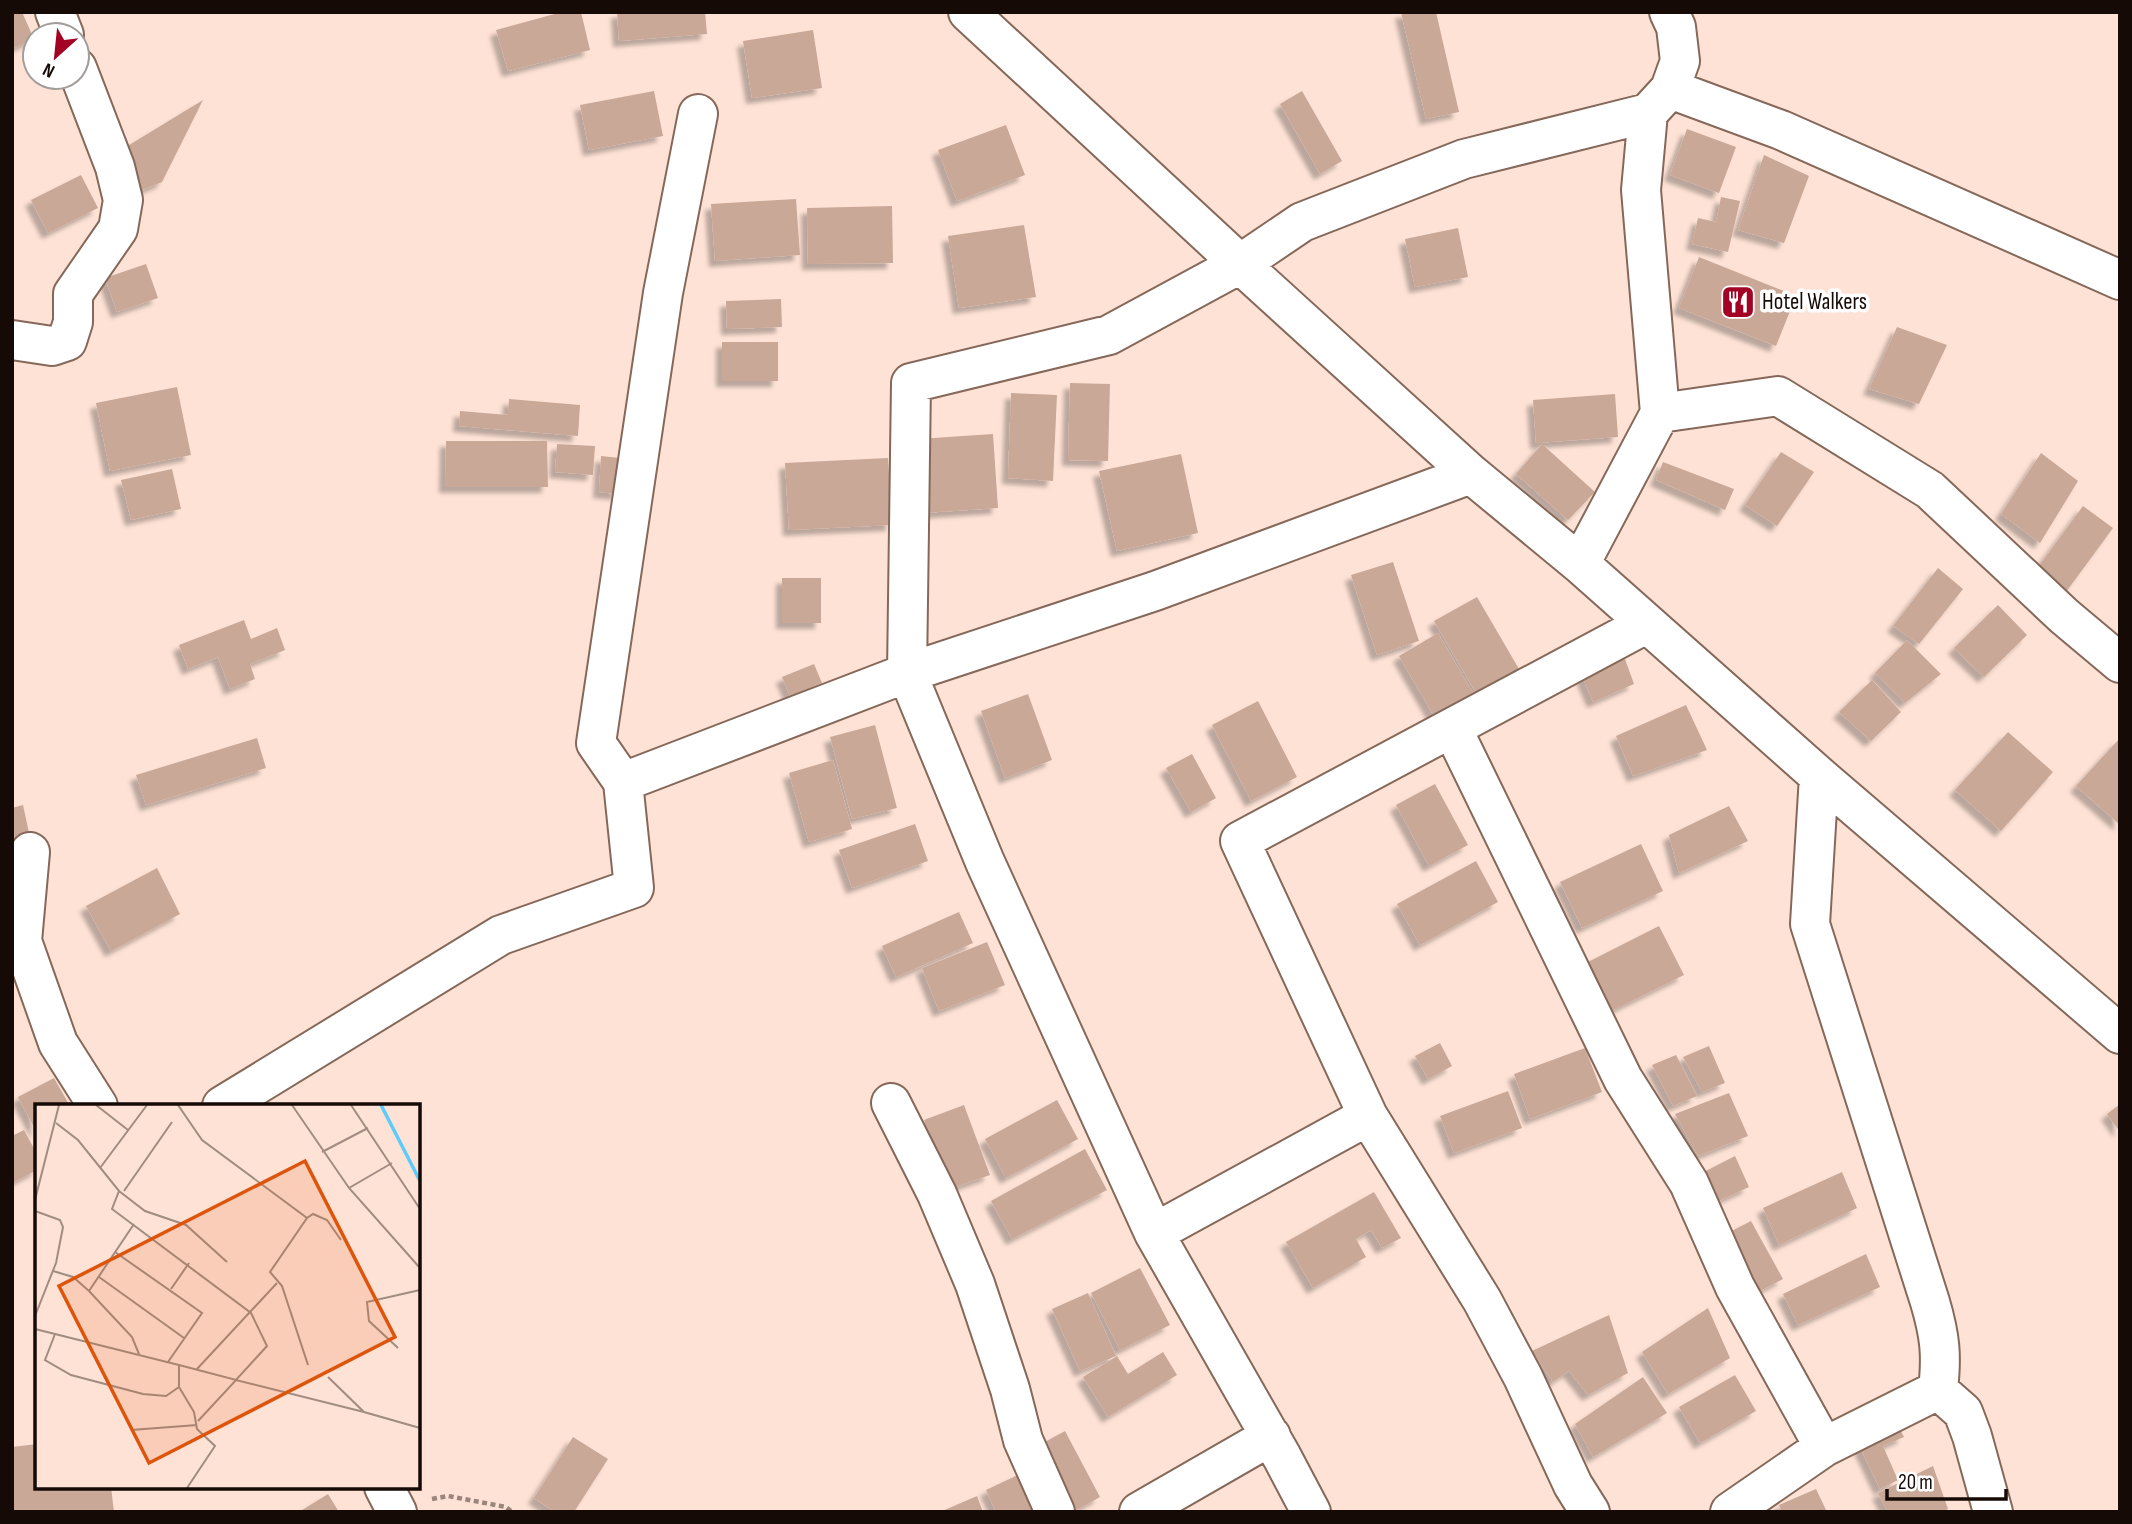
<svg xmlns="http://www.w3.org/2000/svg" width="2132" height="1524" viewBox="0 0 2132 1524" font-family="'Sofia Sans Condensed',sans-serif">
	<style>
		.building { fill: #c9a898; filter: url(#shadow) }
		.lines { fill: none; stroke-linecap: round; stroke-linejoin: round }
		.minor-casing { stroke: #856859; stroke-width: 42 }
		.path { stroke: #9a857c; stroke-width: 4.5; stroke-dasharray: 5 3.5; stroke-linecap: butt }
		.minor { stroke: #fff; stroke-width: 38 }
		.labels { text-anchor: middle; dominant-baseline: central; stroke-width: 7; stroke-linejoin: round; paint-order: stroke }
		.poi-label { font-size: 23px; fill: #150a06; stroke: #fff; text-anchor: start }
		.inset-river { fill: none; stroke: #5dcbfb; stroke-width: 3.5 }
		.inset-road { fill: none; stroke: #a18c82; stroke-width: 2 }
		.view { fill: #dd550c; fill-opacity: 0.15; stroke: #dd550c; stroke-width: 3.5 }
		.inset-edge { fill: none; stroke: #150a06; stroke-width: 3.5 }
	</style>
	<defs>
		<filter id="shadow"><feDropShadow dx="-6" dy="6" stdDeviation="2" flood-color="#0004"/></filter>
	</defs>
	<rect width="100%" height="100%" fill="#fee2d5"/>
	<path class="building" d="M12,12H22L34,39L12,49Z
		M562,12H581L590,50L508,71L496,30Z
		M617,12H705L707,34L619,41Z
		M1401,12H1436L1459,112L1426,119Z
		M813,30L822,88L752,98L743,41Z
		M654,91L663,136L589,150L580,105Z
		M1302,91L1342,161L1320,174L1280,104Z
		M203,100L162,182L142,190L121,150Z
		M1006,125L1025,175L957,201L938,150Z
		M1687,129L1736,147L1719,193L1670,175Z
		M1764,155L1809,176L1784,243L1738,230Z
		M81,175L98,208L48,233L31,200Z
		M1721,197L1740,201L1728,252L1692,244L1698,218L1716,222Z
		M796,199L800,255L715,261L711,204Z
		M892,206L893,263L808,264L807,208Z
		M1024,225L1036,297L959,308L948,236Z
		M1458,228L1468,277L1415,287L1405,239Z
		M1699,257L1796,296L1776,346L1679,308Z
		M146,264L158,298L117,312L105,278Z
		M781,299L782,327L727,329L726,301Z
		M1897,327L1947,345L1919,404L1869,389Z
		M722,342H778V381H722Z
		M1070,383L1110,384L1108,461L1068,460Z
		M177,387L191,455L110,471L96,403Z
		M1011,393L1057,395L1053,481L1008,478Z
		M1615,394L1618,437L1536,443L1533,400Z
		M509,399L580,405L578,436L459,426L460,411L508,415Z
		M993,434L998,508L923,513L918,439Z
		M446,441H547L548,487H445Z
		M557,444L595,446L593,475L555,472Z
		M1542,444L1595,492L1568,520L1516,474Z
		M1781,452L1814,472L1777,526L1745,505Z
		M2041,453L2078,481L2040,543L2001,514Z
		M1181,454L1198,533L1117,551L1099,471Z
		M601,456L620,458L618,494L599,492Z
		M888,458L892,525L789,530L785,463Z
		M1663,462L1734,489L1725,510L1656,480Z
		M172,469L181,509L131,520L121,480Z
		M2083,506L2113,528L2063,596L2033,574Z
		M1393,562L1419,641L1377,655L1351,575Z
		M1938,568L1963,589L1919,644L1893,626Z
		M782,578H821V623H782Z
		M1477,597L1519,669L1476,693L1434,621Z
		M1998,605L2027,635L1984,677L1954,648Z
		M244,620L251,639L277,628L285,650L250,664L255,679L230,689L218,657L188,669L179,645Z
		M1438,633L1477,700L1438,723L1399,656Z
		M1907,640L1941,674L1905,703L1875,673Z
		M1621,648L1634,684L1593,702L1579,669Z
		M814,664L822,683L790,696L782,677Z
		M1872,680L1901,712L1871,741L1839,712Z
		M1028,694L1052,760L1005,778L981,711Z
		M1258,701L1297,777L1251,801L1212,725Z
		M1686,705L1707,750L1633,776L1616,736Z
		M875,725L897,808L852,819L830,737Z
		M2008,732L2053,772L2001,831L1955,790Z
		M257,738L266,768L146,805L136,775Z
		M2120,738V825L2076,786Z
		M1192,754L1216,798L1191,812L1166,768Z
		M833,760L852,829L809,842L789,773Z
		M1435,784L1468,845L1429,866L1396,805Z
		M23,805L31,842L12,846V808Z
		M1729,806L1748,841L1679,873L1669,835Z
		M915,824L928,861L852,888L839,850Z
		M1641,844L1663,891L1582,928L1560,882Z
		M1476,861L1498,902L1420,945L1397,904Z
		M157,868L180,914L111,951L86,906Z
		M959,912L973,943L896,977L882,946Z
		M1659,926L1684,975L1611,1011L1586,963Z
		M987,942L1005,985L939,1011L922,968Z
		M1440,1043L1452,1066L1428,1079L1415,1056Z
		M1709,1046L1725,1083L1702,1092L1683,1057Z
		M1585,1048L1602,1092L1530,1119L1514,1074Z
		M1676,1055L1697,1096L1673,1106L1652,1065Z
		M54,1078L70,1106H37V1133L18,1097Z
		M1508,1091L1522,1128L1454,1153L1440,1116Z
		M1729,1093L1748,1136L1698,1156L1675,1114Z
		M1057,1100L1078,1139L1006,1178L985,1139Z
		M2120,1104V1132L2107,1114Z
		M964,1105L990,1175L950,1189L924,1120Z
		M24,1130L37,1154V1170L12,1183V1136Z
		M1085,1149L1107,1190L1012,1239L991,1201Z
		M1735,1156L1749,1187L1712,1204L1698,1175Z
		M1842,1172L1857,1208L1779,1245L1763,1208Z
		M1374,1192L1401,1238L1382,1248L1371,1230L1356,1239L1366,1257L1313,1288L1286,1242Z
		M1751,1221L1783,1279L1749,1297L1718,1238Z
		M1866,1254L1880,1287L1798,1325L1783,1294Z
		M1140,1268L1170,1325L1120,1350L1091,1293Z
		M1088,1293L1116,1356L1080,1371L1052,1309Z
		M1708,1308L1730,1358L1668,1394L1642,1352Z
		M1609,1315L1628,1373L1588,1395L1569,1371L1553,1382L1532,1351Z
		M1163,1352L1177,1375L1108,1417L1083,1377L1117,1356L1128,1374Z
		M1735,1375L1756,1411L1700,1443L1679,1407Z
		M1643,1377L1667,1413L1593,1457L1575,1424Z
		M1897,1423L1904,1437L1883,1446L1898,1480L1880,1489L1857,1441Z
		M1065,1431L1100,1497L1073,1512L1034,1448Z
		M573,1437L608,1459L574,1512H555L534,1498Z
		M37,1444V1487H111L114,1512H12V1447Z
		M1933,1466L1948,1509L1942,1512H1888L1878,1493Z
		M1022,1473L1040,1512H996L986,1490Z
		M1816,1489L1827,1512H1782L1779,1505Z
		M328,1494L339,1512H299Z
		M977,1496L983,1512H940Z"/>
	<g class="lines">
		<g class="minor-casing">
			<path id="minor" d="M55,12L64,35
				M968,12L1240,264L1302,222L1464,159L1648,113
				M1669,12L1676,27L1680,61L1670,89L1648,113L1641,190L1660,413L1580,564L1819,776L2120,1034
				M1670,89L1781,130L2120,280
				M12,340L52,346L67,341L73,322V294L118,229L123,200L115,167L77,68
				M1660,413L1778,396L1930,490L2064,616L2120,663
				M1452,728L1623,1079L1689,1183L1735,1287L1824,1447
				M1819,776L1810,924L1930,1302C1940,1336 1942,1355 1938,1390L1963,1412L1972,1436L1993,1512
				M623,782L907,673L1155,591L1471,474
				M30,852L22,941L58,1043L98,1106
				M891,1103L937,1194L975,1284L1010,1389L1023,1440L1055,1512
				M222,1106L501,935L634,888L623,782L596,743L663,293L698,114
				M1154,1233L1368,1116
				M384,1487L397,1512
				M1139,1512L1271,1436
				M1311,1512L1282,1457L1154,1233L985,862L907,673L911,383L1109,335L1240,264L1471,474L1580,564
				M1590,1512L1573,1485L1523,1377L1482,1300L1368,1116L1240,841L1646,624
				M1730,1512L1824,1447L1938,1390"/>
		</g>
		<path class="path" d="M432,1499L448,1496L506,1507L512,1512"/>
		<use href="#minor" class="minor"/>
	</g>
	<defs>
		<g id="restaurant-square" transform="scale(1.75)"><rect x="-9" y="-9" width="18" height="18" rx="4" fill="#a20324" stroke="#fff"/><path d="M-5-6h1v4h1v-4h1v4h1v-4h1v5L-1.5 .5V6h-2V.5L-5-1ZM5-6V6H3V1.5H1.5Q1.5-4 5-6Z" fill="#fff"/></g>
	</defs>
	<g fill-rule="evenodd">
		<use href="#restaurant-square" x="1738" y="302"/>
	</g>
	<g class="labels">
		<g class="poi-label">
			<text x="1762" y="302">Hotel Walkers</text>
		</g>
	</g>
	<g transform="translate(35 1104)">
		<rect width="385" height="385" fill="#fee2d5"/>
		<path class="inset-river" d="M346,1L385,77"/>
		<path class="inset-road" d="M61,1L93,26M143,1L167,36L272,114L235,168L247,182L273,261M257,1L314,84L385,164M316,1L385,105M21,19L43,36L84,87L110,107L151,121L192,158M287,48L333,24M65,64L112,1M314,84L357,59M84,87L77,105L216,209L232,242L201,276L144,261M89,87L137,18M0,96L24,1M0,107L25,116L28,123L21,159L0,212M272,114L278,110L292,116L306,136M80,148L167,209L133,258M18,167L38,173L54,187L97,233L104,250M64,173L149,234M136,185L154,159M54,187L99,120M0,225L144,261V283L159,308L162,325L180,342L152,384M20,230L10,256L36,271L108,290L131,292L144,283M363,244L334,217L332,198L385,186M162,265L242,179M293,273L329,308L385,324M163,317L201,276L329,308M96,326L162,321"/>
		<path class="view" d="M270,57L360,233L114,359L24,182Z"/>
		<rect width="385" height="385" class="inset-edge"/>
	</g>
	<rect width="2132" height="1524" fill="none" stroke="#150a06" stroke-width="28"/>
	<g transform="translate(56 56) rotate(207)"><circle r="33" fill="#ffffff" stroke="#a19d9b" stroke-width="2"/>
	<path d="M0-5L12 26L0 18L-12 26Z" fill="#a20324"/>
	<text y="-10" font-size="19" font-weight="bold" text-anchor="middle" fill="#150a06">N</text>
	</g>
	<path d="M1887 1489v10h119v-10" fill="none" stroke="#150a06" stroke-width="3.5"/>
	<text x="1898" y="1489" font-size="21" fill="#150a06" stroke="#ffffff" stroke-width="5" paint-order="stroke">20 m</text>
</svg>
